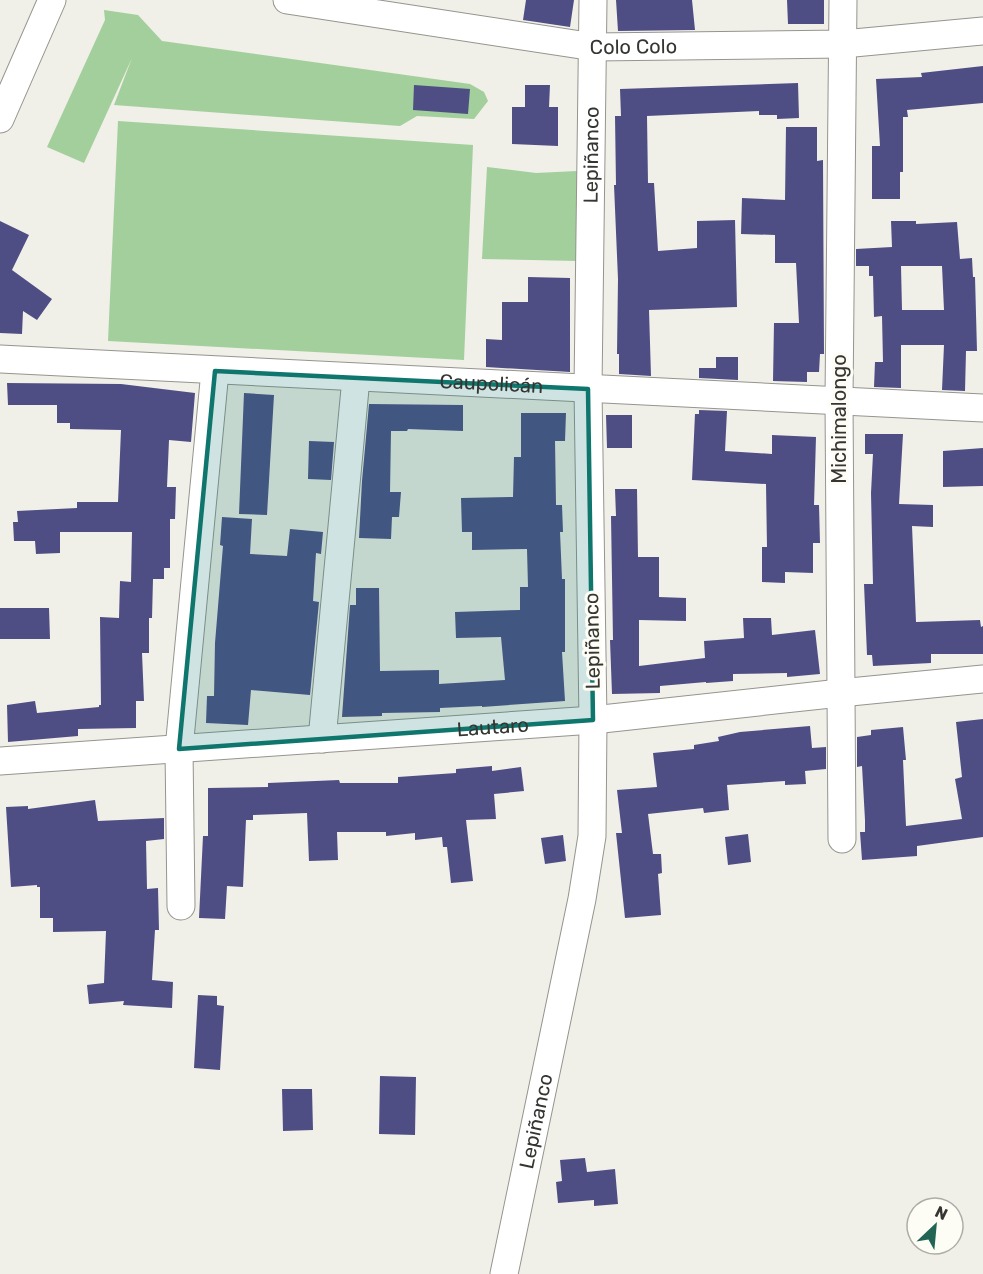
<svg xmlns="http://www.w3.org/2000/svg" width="983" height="1274" viewBox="0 0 983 1274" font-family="Rubik,sans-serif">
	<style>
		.green { fill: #a2cf9b }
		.building { fill: #4e4e85; fill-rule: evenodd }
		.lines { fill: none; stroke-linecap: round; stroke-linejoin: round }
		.minor-casing { stroke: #95948e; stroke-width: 29 }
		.minor { stroke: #fff; stroke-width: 27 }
		.marked { fill: #0f766e; fill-opacity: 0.2; stroke: #0f766e; stroke-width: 4.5; stroke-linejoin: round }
		.labels { text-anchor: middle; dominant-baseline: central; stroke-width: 6; stroke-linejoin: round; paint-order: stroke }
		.street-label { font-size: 20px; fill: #353532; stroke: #fdfcf5 }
	</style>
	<rect width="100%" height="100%" fill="#f0efe8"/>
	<path class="green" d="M104,10L138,15L162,41L470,84L484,92L488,101L474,119L417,116L400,126L114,105L132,58L84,163L47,147L105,20Z
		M118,121L473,145L464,360L108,341Z
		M487,167L536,173L577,171V261L482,259Z"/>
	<path class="building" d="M526,0H574L570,27L523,20Z
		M616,0H692L695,30L618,31Z
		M787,0H824V24H788Z
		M983,66V103L907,110L908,117H903V172H900V199H872V146H880L876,79L922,77L921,73Z
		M798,83L799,118L777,119V115H759V111L647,116L648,183H654L658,251L697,248V221L735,220L737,307L649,310L651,376L619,374V354H617L618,279L614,185H616L615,116H621L620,89Z
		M414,85L470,89L468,114L413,110Z
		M525,85H550L549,107H558V146L512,144V107H525Z
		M786,127H817V161L823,160L824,354H820L819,372H807V382L773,381L774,323H799L796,263H775V235L741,234L742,198L785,200Z
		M0,221L29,235L12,270L52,299L37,320L23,311L22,334L0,333Z
		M891,221H916V224L957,222L960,259L972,258L973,277H975L977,351H966L965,391L942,390L944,345H901V388L874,387L875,362H883L882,316L874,317L873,276H869V266H856V249L892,247ZM901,266H942L944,310H902Z
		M528,277L570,278V372L486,367V339L502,340V302H528Z
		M716,357H738V380L699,378V368H716Z
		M7,383L121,384L195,393L191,442L169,440L167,487H176L175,519H170V568H164V579H153L152,618H149V653H142L144,701H136V728L78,729V736L8,742L7,705L35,701L37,713L99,707V705H101L100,617L119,618L120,581L131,582L132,532H60V553L36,554L35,541H14L13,522H18L17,511L77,508V502H118L121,430L70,429V423H57V405H8Z
		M244,393L274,395L267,515L239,514Z
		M369,404L463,405V431L408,429L407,431H391L390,492H401L399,517H392L391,539L359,538L362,481Z
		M699,410L727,411L725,451L772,454V435L816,437L814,505H819L820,543H813V573L785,572V583L762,582V547H767L766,484L692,480L695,414H699Z
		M521,413H566L565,441H555L556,505H562L563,532H560L562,579H565V652H562L565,701L482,707V706L440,708V712L382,713V716L342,717L350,605H356V588H379L380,671L439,670V684L505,680L501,637L456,638L455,612L520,610V587H528L527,549L472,550V532H462L461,498L513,497L514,457H521Z
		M606,415H632V448H607Z
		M865,434H903L899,504L933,505V527L912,526L916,622L980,620L981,627L983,626V654H931V663L873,666L872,655H867L864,584H873L871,493L873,454H865Z
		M309,441L334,442L331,480L308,479Z
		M983,448V486L943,487V451Z
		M615,489H637L638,557H659V597L686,598V621L639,620V666L705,658L704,641L744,638L743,618H771L772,635L815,630L820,674L787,677V673L733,674V681L706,683V682L660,686V693L612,694L610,640H613L611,516H616Z
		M222,517L252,519L250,554L287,556L290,529L323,532L321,554L316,553L313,601L319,602L310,695L251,690L248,725L206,723L207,696H214L215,643L223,546L220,545Z
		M0,608H49L50,639H0Z
		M983,719V837L917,846V856L862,860L860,832H865V820L862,766L857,767V737L871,735V730L903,727L906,760H903L906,826L962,819L955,779L962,777L956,722Z
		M810,726L812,748L826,747V769L805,771L806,784L785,785V781L727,785L729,810L704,813L703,808L648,814L653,854H661L662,873L658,874L661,915L625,918L616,833H622L617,790L657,787L653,753L694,749V745L719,741L718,737L740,732Z
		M492,766V771L521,767L524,791L494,794L496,819L466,820L473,881L451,883L447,847H443L442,837L415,840V833L386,836V832H337L338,860L309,861L307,813L253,815V820H246L243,887L227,886L225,919L199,918L203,836H208V788L268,787V783L339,780L340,783H398V777L456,773V769Z
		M95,800L98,821L164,818V839L146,841L147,889L158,888L159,930H155L152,980L173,982L172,1008L123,1005L124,1001L89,1004L87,985L104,983L106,931L53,932V918H40V887H37V885L11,887L6,807L28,806V809Z
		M748,834L751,862L728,865L725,837Z
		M563,835L566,861L545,864L541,838Z
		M198,995L217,996V1005L224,1006L220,1070L194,1068Z
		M380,1076L416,1077L415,1135L379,1134Z
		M282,1089H312L313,1130L283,1131Z
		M585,1158L587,1172L615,1169L618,1204L594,1206V1200L558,1203L556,1182L562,1181L560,1160Z"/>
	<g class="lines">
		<g class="minor-casing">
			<g id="minor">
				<path id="s1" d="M287,0L594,47L843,44L983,31"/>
				<path d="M0,119L52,0"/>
				<path id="s2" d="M0,359L983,408"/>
				<path d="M322,739L356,378"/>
				<path id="s3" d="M0,761L593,720L840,693L983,679"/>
				<path d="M842,839L839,400L843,0"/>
				<path d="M181,906L179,749L215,371"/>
				<path id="s4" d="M504,1274L582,899L592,836L593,720L588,389L593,0"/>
			</g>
		</g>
		<use href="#minor" class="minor"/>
	</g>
	<path class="marked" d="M215,371L588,389L593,720L179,749Z"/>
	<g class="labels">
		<g class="street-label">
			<text stroke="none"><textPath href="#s1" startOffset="350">Colo Colo</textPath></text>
			<text stroke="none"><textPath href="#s4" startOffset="1128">Lepiñanco</textPath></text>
			<text stroke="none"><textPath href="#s2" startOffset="492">Caupolicán</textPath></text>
			<text transform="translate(839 419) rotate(-90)">Michimalongo</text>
			<text transform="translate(592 641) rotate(-91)">Lepiñanco</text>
			<text stroke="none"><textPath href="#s3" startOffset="494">Lautaro</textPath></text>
			<text stroke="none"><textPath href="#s4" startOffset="156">Lepiñanco</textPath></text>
		</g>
	</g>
	<g transform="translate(935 1226) rotate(26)"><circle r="28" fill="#fdfcf5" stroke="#adaca7" stroke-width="1.5"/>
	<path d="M0-4.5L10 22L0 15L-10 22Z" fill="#236555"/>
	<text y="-9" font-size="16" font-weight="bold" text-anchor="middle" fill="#353532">N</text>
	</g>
</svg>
